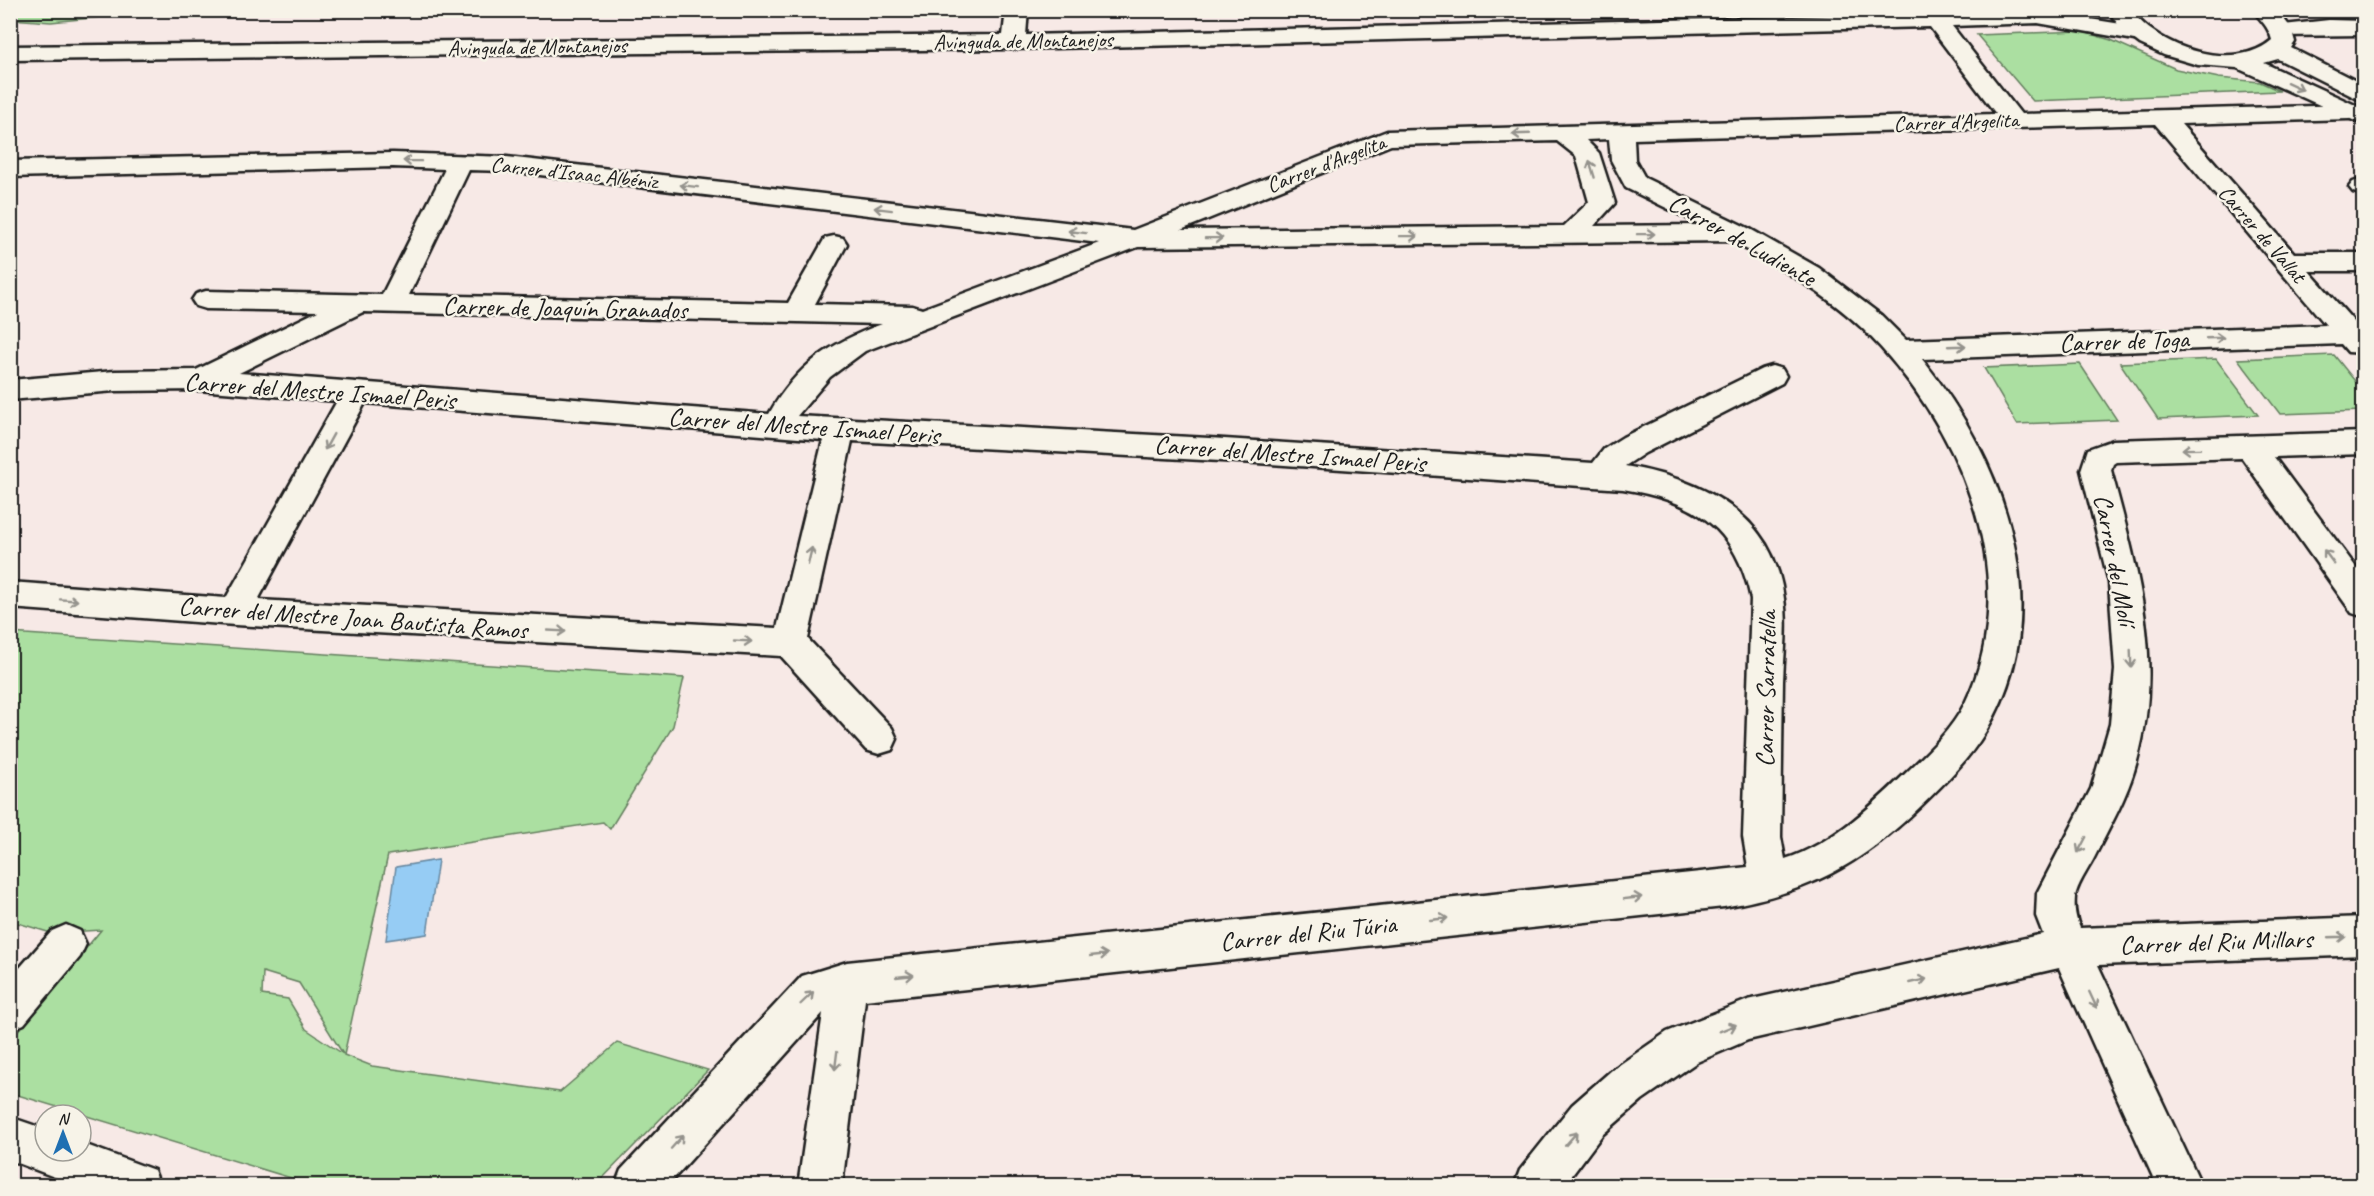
<svg xmlns="http://www.w3.org/2000/svg" width="2374" height="1196" viewBox="0 0 2374 1196" font-family="Caveat,sans-serif">
	<style>
		.green { fill: #abdfa1; stroke: #647e5e; stroke-width: 1.5; fill-rule: evenodd }
		.water { fill: #96ccf4; stroke: #65869e; stroke-width: 1.5 }
		.lines { fill: none; stroke-linecap: round; stroke-linejoin: round }
		.minor-casing { stroke: #1c1c1c; stroke-width: 5 }
		.major-casing { stroke: #1c1c1c; stroke-width: 5 }
		.minor { fill: #f7f3e8; fill-rule: evenodd }
		.major { fill: #f7f3e8; fill-rule: evenodd }
		.oneway { stroke: #94928c }
		.labels { text-anchor: middle; dominant-baseline: central; stroke-width: 5; stroke-linejoin: round; paint-order: stroke }
		.far-street-label { font-size: 22px; fill: #1c1c1c; stroke: #f7f3e8 }
		.street-label { font-size: 26px; fill: #1c1c1c; stroke: #f7f3e8 }
	</style>
	<rect width="100%" height="100%" fill="#f7e9e6"/>
	<filter id="ink" filterUnits="userSpaceOnUse"><feTurbulence type="fractalNoise" baseFrequency=".0167" numOctaves="2"/><feDisplacementMap in="SourceGraphic" scale="12" xChannelSelector="R" yChannelSelector="G"/><feConvolveMatrix kernelMatrix="1 2 1 2 8 2 1 2 1" color-interpolation-filters="sRGB"/></filter>
	<g filter="url(#ink)">
		<path class="green" d="M10,11L11,10L162,11L51,22L11,19Z
			M2080,31L2111,40L2176,69L2219,78L2260,82L2280,91L2033,101L1977,35Z
			M2334,355L2363,391V411L2280,414L2238,359Z
			M2216,359L2258,415L2158,419L2120,363Z
			M2080,364L2117,420L2017,424L1984,368Z
			M10,633L684,678L673,726L610,829L603,822L388,855L344,1055L372,1066L560,1092L617,1043L708,1070L595,1186L314,1185L11,1093V1039L101,930L51,933L11,921ZM263,972L299,983L343,1054L306,1029L288,999L262,995Z"/>
		<path class="water" d="M438,860L427,934L386,940L396,867Z"/>
		<g class="lines">
			<g class="minor-casing">
				<path id="minor" d="M1006,10H1028L1026,35L1920,14L1917,10H1940L1942,13L2080,10L2071,16L2140,27L2148,29L2151,34L2148,39L2140,41L2038,23L1952,26L2021,114L2349,105L2357,107L2361,112L2357,117L2349,119L2181,124L2294,253H2364V271H2309L2364,333V353L2348,352L2341,344L1922,359C2004,461 2060,609 1986,731C1969,759 1945,783 1921,806C1858,867 1809,892 1724,907L865,1000L842,1186H798L823,1013L667,1186H615L621,1170L802,976L847,962L1748,867L1743,837L1751,599C1736,526 1694,501 1623,489L1257,463L852,441L808,639L892,728L897,739L892,750L879,754L866,750L781,656L235,625L10,608V582L226,598L337,401L198,390L115,391L10,400V380L115,371L196,370L318,311L206,309L196,306L192,300L196,294L206,291L382,295L445,169L393,167L10,177V161L393,153L507,157L1133,230L1387,131L1996,114L1930,27L1014,49L10,60V46L1003,35ZM2155,124L2326,325L1906,340L1881,315L1819,268L1750,229L1645,178L1635,160L1634,139ZM1609,139L1611,160L1626,188L1701,225L1594,226L1615,203L1599,153L1586,140ZM1557,141L1576,156L1589,202L1564,226L1181,230L1391,145ZM469,170L507,171L1099,243L922,309L912,306L815,304L847,244L843,238L834,236L825,238L788,303L409,295ZM1731,241C1778,266 1825,293 1863,329C1957,421 2027,575 1965,703C1952,729 1930,750 1910,769C1875,803 1833,844 1785,859L1781,837C1782,785 1782,733 1783,681C1784,654 1788,625 1784,599C1774,513 1700,479 1625,466L1645,453L1782,383L1786,376L1782,369L1772,366L1762,369L1623,437L1604,449L1593,463L1209,438L797,416L830,377L865,351L1138,247ZM363,312L882,324C830,343 797,365 769,414L239,373ZM365,403L823,440L777,628L258,600Z
					M2329,20L2364,21V35L2275,36L2272,31L2275,26Z
					M2362,179L2364,195L2353,192L2349,187L2353,182Z
					M2364,432V454L2274,457L2364,578V617L2352,613L2242,458L2116,462L2113,464L2111,470C2137,567 2165,661 2137,761C2128,796 2109,828 2093,860C2087,871 2077,885 2075,897C2074,909 2075,917 2080,928L2364,917V955L2098,965L2202,1186H2157L2059,968L1748,1040L1697,1062L1642,1100L1602,1135L1564,1186H1514L1520,1170L1572,1105L1612,1070L1667,1032L1748,1000L2043,934L2036,916L2037,893L2091,789L2110,724L2115,670L2109,583L2081,470L2088,449L2113,440Z
					M66,925L80,931L86,944L80,957L24,1024L10,1030V979L52,931Z
					M10,1117L45,1129V1151H81V1143L154,1170L160,1186H78L10,1160Z"/>
			</g>
			<g class="major-casing">
				<path id="major" d="M2108,10H2131C2158,48 2234,73 2272,40C2269,27 2261,21 2253,10H2277L2291,28L2295,42L2291,48L2364,85V102L2278,59L2264,63L2364,109V125L2237,68L2198,65L2164,55L2140,44L2122,30Z"/>
			</g>
			<use href="#minor" class="minor"/>
			<use href="#major" class="major"/>
		</g>
		<defs><path id="oneway-shaft" d="M-6 0H5M1.5-3L5.5 0L1.5 3" fill="none" stroke-width="1.6" stroke-linecap="round" stroke-linejoin="round" transform="scale(1.5)"/></defs>
		<g class="oneway">
			<use href="#oneway-shaft" transform="translate(2295 86) rotate(25)"/>
			<use href="#oneway-shaft" transform="translate(1521 134) rotate(178)"/>
			<use href="#oneway-shaft" transform="translate(412 161) rotate(-179)"/>
			<use href="#oneway-shaft" transform="translate(1592 169) rotate(-107)"/>
			<use href="#oneway-shaft" transform="translate(689 186) rotate(-173)"/>
			<use href="#oneway-shaft" transform="translate(883 209) rotate(-173)"/>
			<use href="#oneway-shaft" transform="translate(1077 232) rotate(-173)"/>
			<use href="#oneway-shaft" transform="translate(1646 234) rotate(-1)"/>
			<use href="#oneway-shaft" transform="translate(1409 236) rotate(-1)"/>
			<use href="#oneway-shaft" transform="translate(1214 238) rotate(-1)"/>
			<use href="#oneway-shaft" transform="translate(2215 338) rotate(-2)"/>
			<use href="#oneway-shaft" transform="translate(1957 346) rotate(-2)"/>
			<use href="#oneway-shaft" transform="translate(329 442) rotate(119)"/>
			<use href="#oneway-shaft" transform="translate(2191 449) rotate(179)"/>
			<use href="#oneway-shaft" transform="translate(810 556) rotate(-77)"/>
			<use href="#oneway-shaft" transform="translate(2329 557) rotate(-126)"/>
			<use href="#oneway-shaft" transform="translate(69 600) rotate(4)"/>
			<use href="#oneway-shaft" transform="translate(557 631) rotate(3)"/>
			<use href="#oneway-shaft" transform="translate(743 641) rotate(3)"/>
			<use href="#oneway-shaft" transform="translate(2131 659) rotate(88)"/>
			<use href="#oneway-shaft" transform="translate(2082 845) rotate(118)"/>
			<use href="#oneway-shaft" transform="translate(1633 898) rotate(-6)"/>
			<use href="#oneway-shaft" transform="translate(1439 919) rotate(-6)"/>
			<use href="#oneway-shaft" transform="translate(2337 937) rotate(-2)"/>
			<use href="#oneway-shaft" transform="translate(1099 955) rotate(-6)"/>
			<use href="#oneway-shaft" transform="translate(905 976) rotate(-6)"/>
			<use href="#oneway-shaft" transform="translate(1918 981) rotate(-13)"/>
			<use href="#oneway-shaft" transform="translate(807 998) rotate(-44)"/>
			<use href="#oneway-shaft" transform="translate(2093 1000) rotate(65)"/>
			<use href="#oneway-shaft" transform="translate(1728 1028) rotate(-22)"/>
			<use href="#oneway-shaft" transform="translate(836 1061) rotate(97)"/>
			<use href="#oneway-shaft" transform="translate(1571 1139) rotate(-49)"/>
			<use href="#oneway-shaft" transform="translate(677 1142) rotate(-48)"/>
		</g>
	</g>
	<g class="labels">
		<g class="far-street-label">
			<text transform="translate(1023 41) rotate(-1)">Avinguda de Montanejos</text>
			<text transform="translate(537 47) rotate(-1)">Avinguda de Montanejos</text>
			<text transform="translate(1956 122) rotate(-2)">Carrer d'Argelita</text>
			<text transform="translate(1326 164) rotate(-21)">Carrer d'Argelita</text>
			<text transform="translate(574 173) rotate(6)">Carrer d'Isaac Albéniz</text>
			<text transform="translate(2262 234) rotate(49)">Carrer de Vallat</text>
		</g>
		<g class="street-label">
			<text transform="translate(1742 240) rotate(29)">Carrer de Ludiente</text>
			<text transform="translate(565 308) rotate(1)">Carrer de Joaquín Granados</text>
			<text transform="translate(2124 341) rotate(-2)">Carrer de Toga</text>
			<text transform="translate(320 391) rotate(4)">Carrer del Mestre Ismael Peris</text>
			<text transform="translate(804 426) rotate(4)">Carrer del Mestre Ismael Peris</text>
			<text transform="translate(1290 454) rotate(4)">Carrer del Mestre Ismael Peris</text>
			<text transform="translate(2115 560) rotate(79)">Carrer del Molí</text>
			<text transform="translate(353 618) rotate(4)">Carrer del Mestre Joan Bautista Ramos</text>
			<text transform="translate(1766 689) rotate(-89)">Carrer Sarratella</text>
			<text transform="translate(1308 933) rotate(-6)">Carrer del Riu Túria</text>
			<text transform="translate(2216 942) rotate(-2)">Carrer del Riu Millars</text>
		</g>
	</g>
	<rect width="2374" height="1196" fill="none" stroke="#f7f3e8" stroke-width="36"/>
	<rect x="18" y="18" width="2338" height="1160" fill="none" stroke="#1c1c1c" stroke-width="2" filter="url(#ink)"/>
	<g transform="translate(63 1133)"><circle r="28" fill="#f7f3e8" stroke="#9f9d96" stroke-width="1.5"/>
	<path d="M0-4.5L10 22L0 15L-10 22Z" fill="#1f6fb2"/>
	<text y="-9" font-size="16" font-weight="bold" text-anchor="middle" fill="#1c1c1c">N</text>
	</g>
</svg>
